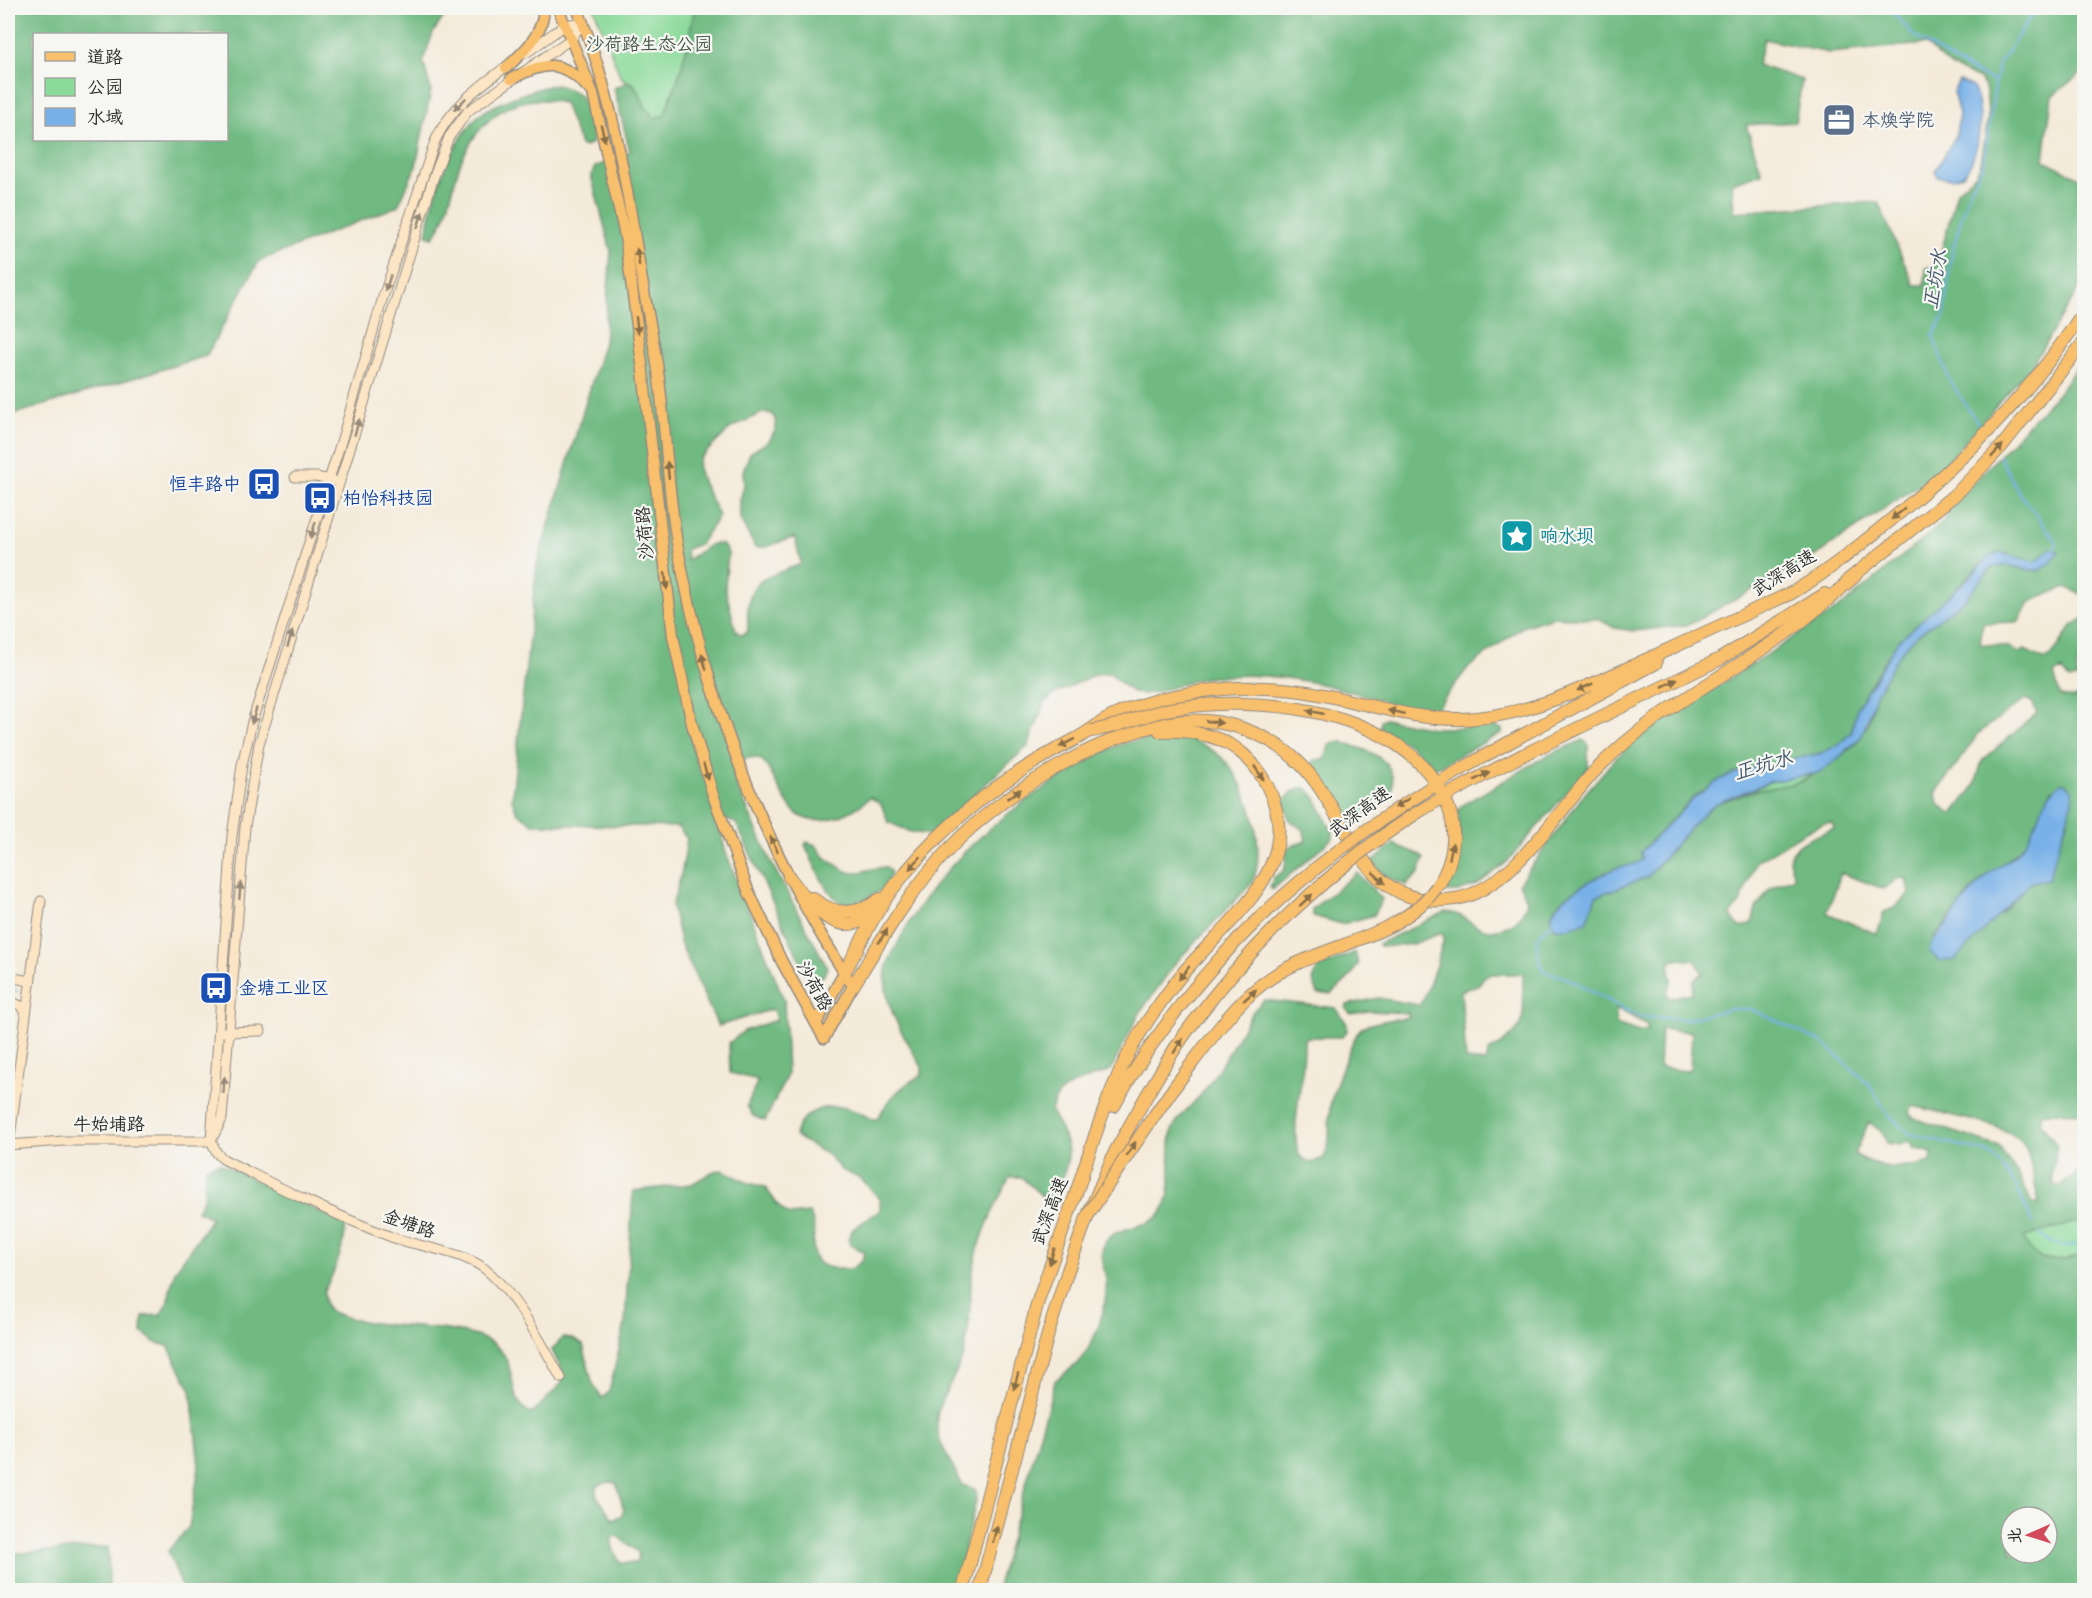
<svg xmlns="http://www.w3.org/2000/svg" width="2092" height="1598" viewBox="0 0 2092 1598" font-family="Pangolin,'LXGW WenKai TC',sans-serif">
	<style>
		.green { fill: #8ada9a; stroke: #5a8262; stroke-width: 1.5 }
		.forest { fill: #6fba82; stroke: #4d7256; stroke-width: 1.5; fill-rule: evenodd }
		.water { fill: #78b1e8; stroke: #526e8a; stroke-width: 1.5 }
		.lines { fill: none; stroke-linecap: round; stroke-linejoin: round }
		.stream { stroke: #78b1e8; stroke-width: 2 }
		.secondary-casing { stroke: #908a82; stroke-width: 11 }
		.primary-casing { stroke: #908a82; stroke-width: 13 }
		.highway-casing { stroke: #908a82; stroke-width: 14 }
		.secondary { stroke: #fce5c4; stroke-width: 9 }
		.primary { stroke: #f8bf6c; stroke-width: 10 }
		.highway { stroke: #f8bf6c; stroke-width: 12 }
		.highway-bridge-casing { stroke: #908a82; stroke-width: 14; stroke-linecap: butt }
		.highway-bridge { stroke: #f8bf6c; stroke-width: 12 }
		.oneway { fill: #948878 }
		.oneway2 { fill: #876e48 }
		.labels { text-anchor: middle; dominant-baseline: central; stroke-width: 4.5; stroke-linejoin: round; paint-order: stroke }
		.park-label { font-size: 18px; fill: #435747; stroke: #f6f6f2 }
		.service-label { font-size: 18px; fill: #4e5e75; stroke: #f6f6f2; text-anchor: start }
		.transit-label { font-size: 18px; fill: #164399; stroke: #f6f6f2; text-anchor: start }
		.street-label { font-size: 18px; fill: #2b2b2b; stroke: #f6f6f2 }
		.culture-label { font-size: 18px; fill: #0d838f; stroke: #f6f6f2; text-anchor: start }
		.water-label { font-size: 20px; font-style: italic; fill: #465a6d; stroke: #f6f6f2 }
	</style>
	<rect width="100%" height="100%" fill="#f6f6f2"/>
	<filter id="ink" filterUnits="userSpaceOnUse"><feTurbulence type="fractalNoise" baseFrequency=".0167" numOctaves="2"/><feDisplacementMap in="SourceGraphic" scale="12" xChannelSelector="R" yChannelSelector="G"/><feConvolveMatrix kernelMatrix="1 2 1 2 8 2 1 2 1" color-interpolation-filters="sRGB"/></filter>
	<filter id="wash" filterUnits="userSpaceOnUse"><feTurbulence type="fractalNoise" baseFrequency=".008" numOctaves="4" result="noise"/><feDisplacementMap in="SourceGraphic" scale="24" xChannelSelector="R" yChannelSelector="G"/><feGaussianBlur stdDeviation="1.35" result="paint"/><feColorMatrix in="noise" values="0 0 0 0 0 0 0 0 0 0 0 0 0 0 0 0 0 1.4 0 .05"/><feComposite in="paint" operator="in"/></filter>
	<g filter="url(#wash)">
		<rect width="100%" height="100%" fill="#f4ead9"/>
		<path class="green" d="M594,8H695L681,70L664,116L653,117L646,108L634,84L621,78Z
			M1818,773L1793,784L1749,792L1769,782Z
			M2084,1220V1254C2061,1264 2033,1265 2024,1237Z"/>
		<path class="forest" d="M8,8H444V16L433,33L423,61L431,90L416,166L398,206L259,261L206,356L8,416ZM34,34H226V140H34Z
			M695,8H2084V71L2052,96L2044,160L2078,177L2084,183V280L2032,365L1939,471L1815,556L1688,625L1634,631L1615,628L1598,619L1553,617L1522,627L1467,669L1436,709L1425,714C1351,691 1285,667 1206,678C1186,680 1148,701 1131,691C1123,686 1116,679 1110,673L1097,674L1054,694L1045,703L1028,746L929,835L911,832L888,822L881,804L870,797C853,815 811,833 791,808C779,793 774,774 762,760C743,752 731,766 736,784L772,864L827,967L824,975L816,982L808,978L736,823L726,820L720,828L725,850L784,1000L787,1075L765,1121L753,1116L747,1106L758,1080L730,1073L729,1043L744,1031L776,1020L773,1009L718,1026L681,945L672,906L682,871L687,839L678,827L533,824L517,812L512,799L537,564L604,342L611,251L591,175L595,167L630,152L614,88L626,83L634,84L646,108L653,117L664,116L681,70ZM1764,39L1829,53L1925,44L1952,67L1980,79L1985,87L1987,99L1988,117L1981,163L1976,174L1957,191L1938,264L1926,268L1925,285H1914L1878,202L1734,212L1732,183L1762,173L1746,125L1795,122L1802,80L1757,65ZM764,412L772,414L776,422V429L769,441L750,453L743,471L744,486L740,500V519L755,547C770,550 780,539 795,538L801,564C758,581 745,578 748,631L742,635L736,631L725,588L728,553L722,544H711L687,560L686,549L700,544L719,516C712,499 695,477 699,459L731,428Z
			M555,85C590,92 591,110 593,142L585,147L580,145L564,103C514,90 479,118 460,164C451,188 450,216 433,237L427,235C432,194 448,151 474,120C486,106 537,87 555,85Z
			M2084,356V595L2065,587L2030,602L2018,622L1983,623L1980,644L2009,647L2018,653L2025,650L2045,660L2051,657L2072,626L2084,618V658L2077,663V678L2069,680L2061,670L2054,674L2060,696L2074,698L2084,692V1113L2046,1112L2042,1113L2040,1122L2057,1146L2052,1172L2054,1186L2059,1187L2084,1167V1220L2024,1237C2033,1265 2061,1264 2084,1254V1590H996L1055,1381C1063,1374 1077,1366 1083,1357C1097,1336 1108,1306 1106,1280C1105,1267 1098,1258 1104,1245C1115,1222 1149,1232 1162,1212C1177,1189 1165,1157 1172,1131C1177,1116 1194,1104 1203,1092C1222,1066 1237,1037 1254,1010L1264,1000L1336,1008L1347,1024V1031L1342,1037H1308L1304,1039C1306,1072 1290,1124 1298,1152C1300,1158 1305,1161 1311,1163L1324,1158C1332,1141 1328,1126 1330,1108C1332,1094 1353,1032 1363,1027C1377,1020 1395,1020 1409,1017L1408,1013L1369,1011L1351,1014L1346,1009L1347,1005L1378,998L1419,1005C1425,1001 1442,948 1444,937L1441,933L1413,944L1381,947L1378,944L1445,912C1471,912 1475,940 1507,926C1519,921 1524,913 1527,901L1519,883L1582,797L1616,758L1639,737L1842,606L1941,524L1961,496L2058,393ZM2049,550L2040,570H2029L2007,565L1991,568L1964,600L1913,638L1897,657L1876,694L1868,724L1856,743L1834,762L1801,782L1749,792L1715,804L1697,820L1647,877L1596,896L1587,922L1555,928C1553,923 1550,919 1552,914C1556,899 1597,876 1612,870C1623,865 1633,868 1642,859L1641,852L1693,798L1721,779L1743,770L1822,753L1839,744L1851,733L1857,708L1885,659L1981,564L2007,555L2036,562ZM2025,699L2032,702L2037,713L1982,761L1975,785L1953,814L1938,804L1936,793L1979,733ZM2052,789L2068,821L2056,851L2002,913L1933,937C1950,921 1961,901 1978,884C1994,868 2014,858 2028,841C2039,827 2043,805 2052,789ZM1825,823H1832L1834,828C1820,836 1793,841 1789,860L1794,877L1770,888L1756,908L1752,924L1740,928L1730,914L1740,903L1757,860C1782,850 1800,831 1825,823ZM1841,873L1884,889L1897,879L1906,878L1909,894L1894,908L1884,912L1877,934L1827,913ZM1675,959L1695,960L1703,973L1694,980L1692,993L1670,998L1667,993L1672,980L1669,966ZM1492,974H1523C1523,1018 1531,1028 1489,1051L1486,1062L1466,1060L1461,991L1478,985L1485,976ZM1616,1008L1646,1024L1648,1030L1639,1032L1616,1024ZM1661,1029L1692,1032L1690,1069L1686,1071L1659,1067ZM1913,1106L1991,1125L2010,1133L2022,1141L2028,1153L2039,1203H2032L2020,1178L1999,1147L1913,1118L1910,1111ZM1869,1122L1883,1133L1887,1143L1901,1145L1907,1141L1913,1144V1148L1932,1153L1931,1162C1903,1170 1880,1170 1854,1154ZM2011,1517H2047V1553H2011Z
			M1385,719L1433,728L1496,727L1502,729V733L1435,768L1410,745L1380,728L1381,721Z
			M1189,739C1201,744 1211,748 1221,757C1249,783 1268,848 1252,883L1176,962L1139,1014L1111,1070C1086,1081 1058,1082 1051,1111C1078,1158 1069,1157 1051,1204L1021,1177H1010C994,1207 977,1242 972,1276C969,1302 971,1328 964,1353C958,1376 934,1402 937,1426C939,1446 954,1467 962,1485L975,1489L977,1496L955,1590H672L668,1585H658L655,1590H183L168,1551L189,1527L199,1467L191,1390L168,1346L154,1342L142,1332L143,1316L160,1315L167,1304L175,1271L212,1218L197,1211L204,1197L206,1167L220,1163L345,1224C347,1239 333,1277 324,1290C323,1298 325,1309 334,1313C378,1331 434,1322 479,1337C527,1353 499,1397 532,1414L562,1383L563,1373L552,1350L562,1338L573,1339L583,1345L592,1382L602,1398L609,1392L625,1324L633,1191L692,1184L714,1171L723,1170L748,1183L765,1187L780,1208L789,1215L809,1213C825,1235 790,1271 851,1269L862,1261L864,1252L851,1245L848,1239L853,1229L880,1210V1199L861,1179L841,1170L828,1155L795,1136C799,1113 825,1103 846,1108C855,1110 864,1115 872,1119H877C890,1098 900,1086 922,1075V1067C906,1040 878,1000 887,966C889,958 895,949 899,941C937,865 1011,804 1084,764C1095,758 1105,750 1116,746C1139,737 1165,739 1189,739ZM609,1482L616,1483L624,1510L621,1516L613,1519L596,1495V1486ZM617,1536L639,1553L636,1563H621C615,1555 611,1547 612,1537Z
			M1583,740L1588,744V768L1507,862L1477,885L1458,892H1445L1455,872L1460,844L1458,810L1461,806L1546,756Z
			M1335,742C1343,741 1347,744 1354,746C1376,753 1399,764 1391,793L1349,826L1330,791L1311,764L1314,760H1325L1330,745Z
			M1301,788H1306L1315,797L1333,832V838L1272,890L1270,887L1274,877C1293,868 1281,863 1288,847L1306,841L1304,831L1289,819L1284,801L1292,792Z
			M807,842L816,845C821,854 824,857 832,862C861,883 856,868 886,867L891,873C885,894 862,904 841,903C823,889 815,865 805,845Z
			M1393,844L1420,855L1424,859L1419,873L1406,885L1385,876L1372,862Z
			M1357,873L1382,899L1374,915L1342,924L1313,916L1312,909Z
			M1355,952L1358,964L1351,976L1332,994H1318L1313,980L1318,968Z
			M108,1547L109,1590H8V1554Z"/>
		<path class="water" d="M1959,81L1972,86C1986,109 1980,155 1963,175L1952,178L1938,177L1935,171L1956,136L1959,114L1953,92Z
			M2049,550L2059,551L2050,564L2040,570H2029L2007,565L1991,568L1964,600L1913,638L1897,657L1876,694L1862,736L1834,762L1818,773L1769,782L1715,804L1697,820L1647,877L1596,896L1587,922L1569,928H1555C1553,923 1550,920 1552,915C1555,899 1597,876 1612,870C1622,865 1633,868 1642,859L1641,852L1694,798L1721,779L1743,770L1822,753L1839,744L1851,733L1857,708L1897,642L1971,576L1989,556L2001,553L2036,562Z
			M2063,782L2072,789L2073,802L2048,879L2031,882L1955,960L1940,961L1929,952C1931,937 1940,934 1949,922C1961,904 1973,888 1990,873C1998,866 2008,861 2016,854C2038,833 2038,799 2063,782Z"/>
		<g class="lines">
			<path class="stream" d="M1889,8L1913,35L1957,63L1993,81
				M1983,431L1950,381L1933,336L1944,316L1952,252L1967,197L1983,165L1998,65L2037,8
				M1988,439L1994,449
				M1999,456L2020,494L2057,542L2053,552
				M1554,921L1540,934L1537,941L1539,958L1542,969L1546,972L1567,978L1639,1017L1689,1019L1731,1009H1751L1823,1043L1868,1083L1890,1117L1911,1134L1986,1152L1997,1160L2016,1186L2033,1224
				M8,990L17,991
				M2039,1234C2055,1248 2065,1248 2084,1242"/>
		</g>
	</g>
	<g filter="url(#ink)">
		<g class="lines">
			<g class="secondary-casing">
				<path id="secondary" d="M526,53L565,25L583,22
					M510,64C480,86 451,106 435,141L383,297L341,442L252,722L242,765L232,836L211,1141L217,1153L223,1159C278,1187 336,1216 394,1238C421,1247 463,1252 485,1269C514,1292 543,1345 561,1378
					M295,477H316L335,481
					M8,977L30,981
					M8,1000L21,1006L25,1013
					M223,1032L261,1031
					M212,1139L222,1119L245,827L259,744L433,179L449,137L468,111L572,38L583,22
					M8,1145L64,1141H211
					M9,1145L41,901"/>
			</g>
			<g class="primary-casing">
				<path id="primary" d="M558,8L593,93L625,236L643,371L673,636L692,724L713,795L748,890L782,962L824,1038
					M577,8C611,89 625,176 639,262C644,296 652,330 657,364C666,425 667,488 678,549C707,704 766,854 853,986L824,1038
					M506,68C525,51 543,35 544,8
					M511,79C547,61 561,59 589,89
					M816,1024L844,973"/>
			</g>
			<g class="highway-casing">
				<path id="highway" d="M1848,580L1957,493L2002,446L2084,342
					M1786,596C1821,577 1855,549 1886,524C1962,462 2031,394 2084,311
					M1508,743L1656,663
					M1523,755L1720,659L1825,594
					M789,877C811,906 841,947 878,908
					M812,898C835,916 857,916 880,899
					M844,973C860,945 874,913 894,887C942,824 1004,776 1074,740C1084,735 1093,728 1102,722C1150,694 1228,684 1283,689C1349,694 1410,725 1477,718C1534,713 1585,687 1637,664C1688,640 1740,617 1791,593
					M853,986C883,937 911,889 951,847C1003,792 1109,728 1184,721C1223,718 1265,732 1294,758C1351,807 1355,914 1455,899C1510,891 1557,812 1593,773C1649,714 1714,683 1779,638C1806,620 1830,598 1855,576
					M1114,1106L1133,1073
					M1080,1181C1098,1126 1116,1067 1149,1019C1162,1001 1175,981 1190,965C1241,909 1314,855 1259,772C1236,738 1198,729 1160,731
					M963,1590L1038,1301L1082,1176
					M980,1590L1048,1334L1068,1270L1088,1215L1115,1152L1147,1095"/>
			</g>
			<use href="#secondary" class="secondary"/>
			<use href="#primary" class="primary"/>
			<use href="#highway" class="highway"/>
			<g class="highway-bridge-casing">
				<path id="highway-bridge" d="M1133,1073C1227,924 1354,826 1508,743
					M1147,1095C1159,1075 1171,1053 1185,1034C1246,949 1327,871 1415,814C1450,792 1486,774 1523,755
					M1088,1215C1121,1164 1154,1114 1190,1066C1212,1037 1233,1007 1261,985C1315,942 1398,944 1438,885C1456,860 1458,824 1444,797C1401,708 1257,694 1171,709C1144,714 1119,727 1091,731"/>
			</g>
			<use href="#highway-bridge" class="highway-bridge"/>
		</g>
		<defs><path id="oneway-solid" d="M-6-.8H1V-3.2L6.5 0L1 3.2V.8H-6Z" transform="scale(1.5)"/></defs>
		<g class="oneway">
			<use href="#oneway-solid" transform="translate(460 104) rotate(135)"/>
			<use href="#oneway-solid" transform="translate(420 220) rotate(-72)"/>
			<use href="#oneway-solid" transform="translate(388 283) rotate(108)"/>
			<use href="#oneway-solid" transform="translate(357 427) rotate(-73)"/>
			<use href="#oneway-solid" transform="translate(313 530) rotate(108)"/>
			<use href="#oneway-solid" transform="translate(290 639) rotate(-72)"/>
			<use href="#oneway-solid" transform="translate(254 716) rotate(107)"/>
			<use href="#oneway-solid" transform="translate(240 891) rotate(-85)"/>
			<use href="#oneway-solid" transform="translate(224 1085) rotate(-86)"/>
		</g>
		<g class="oneway2">
			<use href="#oneway-solid" transform="translate(603 133) rotate(76)"/>
			<use href="#oneway-solid" transform="translate(638 257) rotate(-98)"/>
			<use href="#oneway-solid" transform="translate(637 325) rotate(82)"/>
			<use href="#oneway-solid" transform="translate(1997 451) rotate(-47)"/>
			<use href="#oneway-solid" transform="translate(668 470) rotate(-96)"/>
			<use href="#oneway-solid" transform="translate(1898 514) rotate(141)"/>
			<use href="#oneway-solid" transform="translate(666 581) rotate(84)"/>
			<use href="#oneway-solid" transform="translate(704 662) rotate(-106)"/>
			<use href="#oneway-solid" transform="translate(1670 683) rotate(-26)"/>
			<use href="#oneway-solid" transform="translate(1585 687) rotate(156)"/>
			<use href="#oneway-solid" transform="translate(1315 712) rotate(-167)"/>
			<use href="#oneway-solid" transform="translate(1396 712) rotate(-168)"/>
			<use href="#oneway-solid" transform="translate(1214 722) rotate(7)"/>
			<use href="#oneway-solid" transform="translate(1067 743) rotate(152)"/>
			<use href="#oneway-solid" transform="translate(706 772) rotate(73)"/>
			<use href="#oneway-solid" transform="translate(1259 773) rotate(56)"/>
			<use href="#oneway-solid" transform="translate(1482 776) rotate(-27)"/>
			<use href="#oneway-solid" transform="translate(1014 794) rotate(-34)"/>
			<use href="#oneway-solid" transform="translate(1402 803) rotate(147)"/>
			<use href="#oneway-solid" transform="translate(774 844) rotate(-115)"/>
			<use href="#oneway-solid" transform="translate(1451 851) rotate(-79)"/>
			<use href="#oneway-solid" transform="translate(915 863) rotate(132)"/>
			<use href="#oneway-solid" transform="translate(1379 878) rotate(42)"/>
			<use href="#oneway-solid" transform="translate(1306 900) rotate(-42)"/>
			<use href="#oneway-solid" transform="translate(883 936) rotate(-59)"/>
			<use href="#oneway-solid" transform="translate(1184 973) rotate(128)"/>
			<use href="#oneway-solid" transform="translate(1250 995) rotate(-42)"/>
			<use href="#oneway-solid" transform="translate(1178 1046) rotate(-58)"/>
			<use href="#oneway-solid" transform="translate(1131 1149) rotate(-57)"/>
			<use href="#oneway-solid" transform="translate(1052 1256) rotate(108)"/>
			<use href="#oneway-solid" transform="translate(1016 1381) rotate(105)"/>
			<use href="#oneway-solid" transform="translate(995 1534) rotate(-75)"/>
		</g>
	</g>
	<defs>
		<g id="office-square" transform="scale(1.725)"><rect x="-9" y="-9" width="18" height="18" rx="4" fill="#5c6f8a" stroke="#f6f6f2"/><path d="M-6-3h4V-5.5h4V-3h4V5H-6ZM-1-4.5V-3h2v-1.5ZM-6 0V1H6V0Z" fill="#fff"/></g>
		<g id="bus-square" transform="scale(1.725)"><rect x="-9" y="-9" width="18" height="18" rx="4" fill="#1a4fb4" stroke="#f6f6f2"/><path d="M-5-6H5V4H4V6H2V4H-2V6H-4V4H-5ZM-3.5-4V0h7V-4ZM-3.5 1.2v1.5H-2V1.2ZM2 1.2v1.5H3.5V1.2Z" fill="#fff"/></g>
		<g id="sight-square" transform="scale(1.725)"><rect x="-9" y="-9" width="18" height="18" rx="4" fill="#0f9aa8" stroke="#f6f6f2"/><path d="M0-6L1.8-2.2L6-1.7L2.9 1.2L3.7 5.4L0 3.3L-3.7 5.4L-2.9 1.2L-6-1.7L-1.8-2.2Z" fill="#fff"/></g>
	</defs>
	<g fill-rule="evenodd">
		<use href="#office-square" x="1839" y="120"/>
		<use href="#bus-square" x="264" y="484"/>
		<use href="#bus-square" x="320" y="498"/>
		<use href="#sight-square" x="1517" y="536"/>
		<use href="#bus-square" x="216" y="988"/>
	</g>
	<g class="labels">
		<g class="park-label">
			<text x="649" y="44">沙荷路生态公园</text>
		</g>
		<g class="service-label">
			<text x="1862" y="120">本焕学院</text>
		</g>
		<g class="transit-label">
			<text x="241" y="484" text-anchor="end">恒丰路中</text>
			<text x="343" y="498">柏怡科技园</text>
			<text x="239" y="988">金塘工业区</text>
		</g>
		<g class="street-label">
			<text transform="translate(645 533) rotate(-95)">沙荷路</text>
			<text transform="translate(1784 573) rotate(-32)">武深高速</text>
			<text transform="translate(1360 812) rotate(-36)">武深高速</text>
			<text transform="translate(814 986) rotate(61)">沙荷路</text>
			<text x="109" y="1124">牛始埔路</text>
			<text transform="translate(1050 1211) rotate(-69)">武深高速</text>
			<text transform="translate(409 1224) rotate(19)">金塘路</text>
		</g>
		<g class="culture-label">
			<text x="1540" y="536">响水坝</text>
		</g>
		<g class="water-label">
			<text transform="translate(1935 279) rotate(-80)">正坑水</text>
			<text transform="translate(1763 765) rotate(-16)">正坑水</text>
		</g>
	</g>
	<rect width="2092" height="1598" fill="none" stroke="#f6f6f2" stroke-width="30"/>
	<rect x="33" y="33" width="195" height="108" fill="#f6f6f2" stroke="#a5a5a2" stroke-width="1.5"/>
	<rect x="45" y="52" width="30" height="9" fill="#f8bf6c" stroke="#a5a5a2" stroke-width="1.5"/>
	<text x="87" y="63" font-size="18" fill="#2b2b2b">道路</text>
	<rect x="45" y="78" width="30" height="18" fill="#8ada9a" stroke="#a5a5a2" stroke-width="1.5"/>
	<text x="87" y="93" font-size="18" fill="#2b2b2b">公园</text>
	<rect x="45" y="108" width="30" height="18" fill="#78b1e8" stroke="#a5a5a2" stroke-width="1.5"/>
	<text x="87" y="123" font-size="18" fill="#2b2b2b">水域</text>
	<g transform="translate(2029 1535) rotate(267)"><circle r="28" fill="#f6f6f2" stroke="#a5a5a2" stroke-width="1.5"/>
	<path d="M0-4.5L10 22L0 15L-10 22Z" fill="#d1495b"/>
	<text y="-9" font-size="16" font-weight="bold" text-anchor="middle" fill="#2b2b2b">北</text>
	</g>
</svg>
